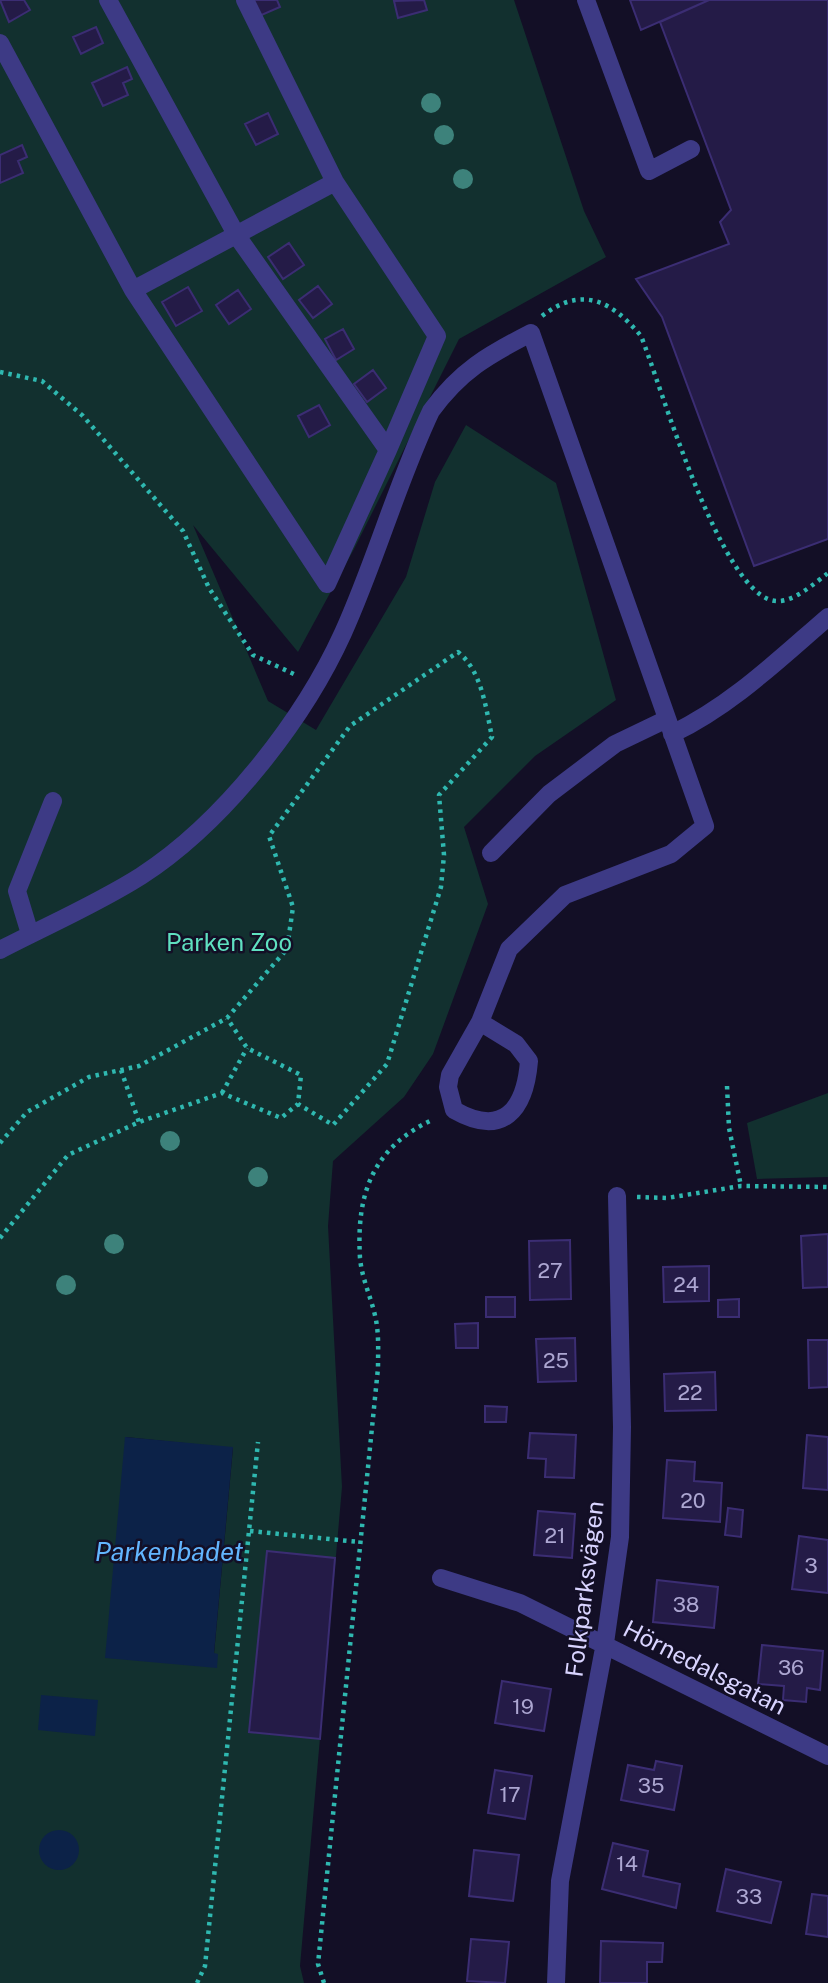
<svg xmlns="http://www.w3.org/2000/svg" width="828" height="1983" viewBox="0 0 828 1983" font-family="'Public Sans',sans-serif">
	<style>
		.green { fill: #12302f; fill-rule: evenodd }
		.water { fill: #0c2248 }
		.building { fill: #241b47; stroke: #3b2d73; stroke-width: 2 }
		.lines { fill: none; stroke-linecap: round; stroke-linejoin: round }
		.path { stroke: #2fb8b0; stroke-width: 4.5; stroke-dasharray: 3.5 5; stroke-linecap: butt }
		.minor { stroke: #3d3a85; stroke-width: 18 }
		.tree { fill: #3d827b }
		.labels { text-anchor: middle; dominant-baseline: central; stroke-width: 5; stroke-linejoin: round; paint-order: stroke }
		.number-label { font-size: 21px; fill: #aca6d1 }
		.park-label { font-size: 24px; fill: #5fe0c0; stroke: #130f26 }
		.street-label { font-size: 24px; fill: #d9d4ff; stroke: #130f26 }
		.water-label { font-size: 26px; font-style: italic; fill: #62b6ff; stroke: #130f26 }
	</style>
	<rect width="100%" height="100%" fill="#130f26"/>
	<path class="green" d="M0,0H514L584,211L606,257L459,339L354,549L298,652L193,525L268,701L316,730L406,577L435,482L466,425L556,483L616,700L535,756L464,827L488,904L433,1054L404,1097L333,1161L328,1226L342,1487L300,1966L304,1983H0ZM126,1437L233,1448L214,1654Z
		M828,1093V1177L757,1179L747,1123Z"/>
	<path class="water" d="M125,1437L233,1447L214,1653L218,1654L217,1668L105,1658Z
		M41,1695L98,1700L95,1736L38,1730Z
		M39 1850a20 20 0 1 1 40 0a20 20 0 1 1-40 0Z"/>
	<path class="building" d="M0,0H24L30,10L9,22Z
		M249,0H277L280,7L257,17Z
		M424,0L427,10L398,18L394,1Z
		M630,0H709L641,30Z
		M709,0H828V539L754,566L662,317L636,279L729,244L720,222L731,210L660,22Z
		M96,27L103,43L81,54L73,37Z
		M127,67L132,79L123,83L128,95L103,106L92,83Z
		M268,113L278,134L256,145L245,124Z
		M22,145L27,157L18,161L23,173L0,183V155Z
		M289,243L304,265L283,279L268,257Z
		M318,286L332,304L313,318L299,300Z
		M188,287L202,311L176,326L162,302Z
		M238,290L251,309L229,324L216,305Z
		M343,329L354,349L336,360L325,339Z
		M373,370L386,388L367,402L354,384Z
		M319,405L330,425L309,437L298,416Z
		M828,1234V1287L803,1288L801,1236Z
		M570,1240L571,1299L530,1300L529,1241Z
		M709,1266V1301L664,1302L663,1267Z
		M486,1297H515V1317H486Z
		M739,1299V1317H718V1300Z
		M478,1323V1348H456L455,1324Z
		M575,1338L576,1381L538,1382L536,1339Z
		M808,1340H828V1387L809,1388Z
		M715,1372L716,1410L665,1411L664,1374Z
		M485,1406L507,1407L506,1422H485Z
		M530,1433L576,1435L574,1478L545,1477L546,1459L528,1458Z
		M807,1435L828,1437V1490L803,1488Z
		M667,1460L695,1462L694,1481L722,1483L720,1522L663,1518Z
		M728,1508L743,1510L741,1537L725,1535Z
		M538,1511L575,1514L572,1558L534,1555Z
		M799,1536L828,1540V1593L792,1589Z
		M267,1551L335,1558L320,1739L249,1732Z
		M657,1580L718,1587L714,1628L653,1622Z
		M762,1645L823,1651L820,1690L807,1688L806,1702L783,1700L784,1686L758,1684Z
		M502,1681L551,1689L544,1731L495,1723Z
		M656,1761L682,1766L674,1810L621,1800L628,1765L654,1770Z
		M495,1770L532,1776L525,1819L488,1813Z
		M613,1843L648,1851L643,1876L680,1884L676,1908L602,1889Z
		M474,1850L519,1855L513,1901L469,1896Z
		M726,1869L781,1882L771,1923L717,1911Z
		M812,1894L828,1896V1937L806,1934Z
		M471,1939L509,1942L505,1983L467,1981Z
		M601,1941L663,1943L662,1962H647V1983H600Z"/>
	<g class="lines">
		<path class="path" d="M542,316C582,285 612,301 641,336C660,382 722,600 777,601C794,602 815,583 828,573
			M0,372L42,381L83,416L183,531L209,588L253,655L296,675
			M121,1070L139,1122
			M727,1086L729,1128L741,1186
			M222,1093L247,1048
			M0,1143L27,1112L89,1077L139,1066L227,1018L287,949L293,907L269,836L350,726L458,652C482,671 486,709 492,737L439,795L444,855L441,887L387,1064L333,1125L298,1104
			M637,1197L667,1198L741,1186L828,1187
			M0,1238L68,1155L139,1122L222,1093L281,1118L298,1104L301,1075L247,1048L227,1018
			M250,1531L359,1542
			M197,1983L205,1966L258,1442
			M324,1983L318,1964L378,1368C378,1352 379,1336 376,1320C372,1299 362,1280 360,1258C356,1193 373,1147 434,1119"/>
		<path class="minor" d="M586,0L649,171L691,149
			M0,43L133,290L327,584L388,450L237,236L108,0
			M335,182L437,336L388,450
			M133,290L335,182L245,0
			M672,734C732,705 778,660 828,617
			M491,853L549,794L615,744L667,719
			M30,934L17,891L53,801
			M0,950C46,926 97,904 141,876C223,823 303,721 343,633C376,560 397,483 431,411C460,371 488,355 531,333L705,826L671,854L565,895L509,949L480,1022L450,1075L448,1087L454,1110C503,1138 525,1110 529,1061L516,1044L480,1022
			M441,1578L520,1603L828,1756
			M556,1983L560,1881L605,1643L620,1537L622,1427L617,1196"/>
	</g>
	<g class="tree">
		<circle cx="431" cy="103" r="10"/>
		<circle cx="444" cy="135" r="10"/>
		<circle cx="463" cy="179" r="10"/>
		<circle cx="170" cy="1141" r="10"/>
		<circle cx="258" cy="1177" r="10"/>
		<circle cx="114" cy="1244" r="10"/>
		<circle cx="66" cy="1285" r="10"/>
	</g>
	<g class="labels">
		<g class="number-label">
			<text x="550" y="1270">27</text>
			<text x="686" y="1284">24</text>
			<text x="556" y="1360">25</text>
			<text x="690" y="1392">22</text>
			<text x="693" y="1500">20</text>
			<text x="555" y="1535">21</text>
			<text x="811" y="1565">3</text>
			<text x="686" y="1604">38</text>
			<text x="791" y="1667">36</text>
			<text x="523" y="1706">19</text>
			<text x="651" y="1785">35</text>
			<text x="510" y="1794">17</text>
			<text x="627" y="1863">14</text>
			<text x="749" y="1896">33</text>
		</g>
		<g class="park-label">
			<text x="229" y="942">Parken Zoo</text>
		</g>
		<g class="street-label">
			<text transform="translate(584 1589) rotate(-83)">Folkparksvägen</text>
			<text transform="translate(705 1667) rotate(27)">Hörnedalsgatan</text>
		</g>
		<g class="water-label">
			<text x="169" y="1551">Parkenbadet</text>
		</g>
	</g>
</svg>
